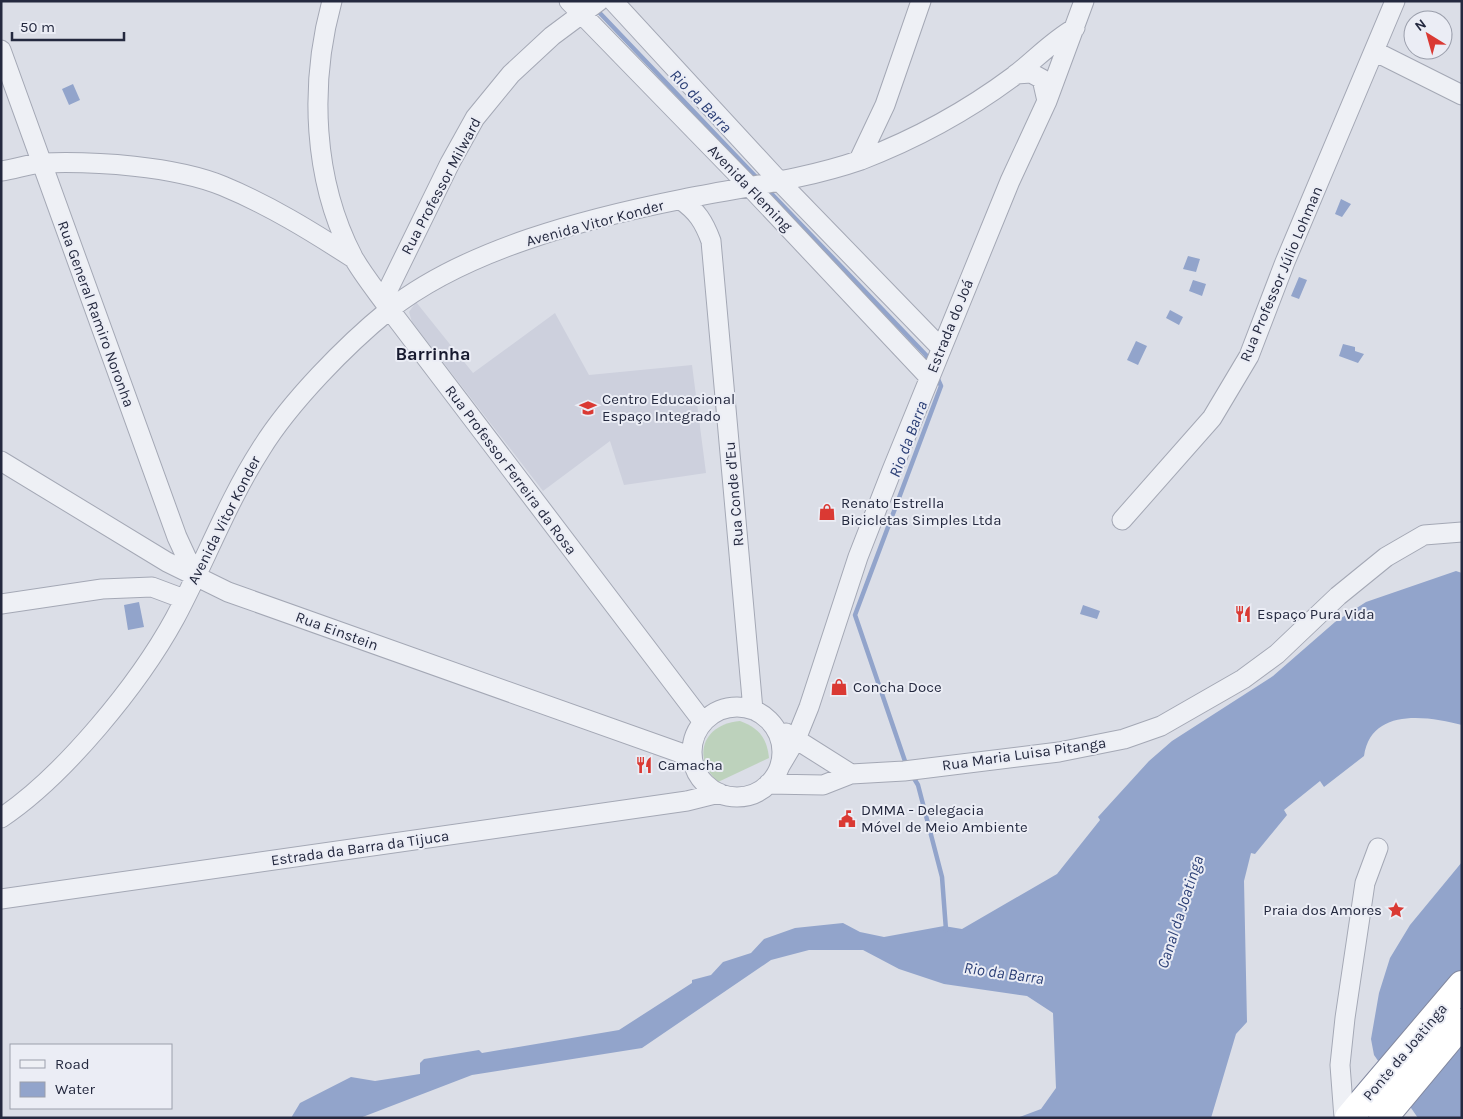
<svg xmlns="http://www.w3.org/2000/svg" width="1463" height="1119" viewBox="0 0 1463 1119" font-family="Karla,sans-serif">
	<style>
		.built { fill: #cdd0dd }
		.green { fill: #bdd2bc }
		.water { fill: #92a4cb }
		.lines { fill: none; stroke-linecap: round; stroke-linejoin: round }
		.stream { stroke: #92a4cb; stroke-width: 4.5 }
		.minor-casing { stroke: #a4a8b5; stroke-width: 21 }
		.highway-casing { stroke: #82889f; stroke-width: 30 }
		.minor { stroke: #eef0f5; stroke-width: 19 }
		.highway { stroke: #fff; stroke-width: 28 }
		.labels { text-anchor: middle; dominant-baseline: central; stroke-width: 4; stroke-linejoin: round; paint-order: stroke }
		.street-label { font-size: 15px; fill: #24293f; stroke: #ebedf5 }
		.poi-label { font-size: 15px; fill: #24293f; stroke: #ebedf5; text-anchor: start }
		.water-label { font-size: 16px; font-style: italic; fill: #2b3f76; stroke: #ebedf5 }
		.quarter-label { font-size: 18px; font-weight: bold; fill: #171a2f; stroke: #ebedf5 }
	</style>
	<rect width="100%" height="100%" fill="#dbdee7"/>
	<path class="built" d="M416,302L473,373L555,313L589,375L692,365L706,473L624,485L610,441L543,491L412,322L409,312Z"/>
	<path class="green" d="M740,721C759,728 767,738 769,758L718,782C691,757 703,724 740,721Z"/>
	<path class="water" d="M73,84L80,100L69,105L62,89Z
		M1341,199L1351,204L1342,217L1335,214Z
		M1188,256L1200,259L1196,272L1183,269Z
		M1299,277L1307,280L1299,299L1291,296Z
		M1193,280L1206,284L1202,296L1189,291Z
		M1170,310L1183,317L1179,325L1166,318Z
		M1136,341L1147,346L1138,365L1127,360Z
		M1343,344L1355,347V351L1364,354L1358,363L1339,356Z
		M1456,571L1462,573V725C1428,716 1371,707 1364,756L1324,787L1320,781L1284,810L1287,815L1255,854L1251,853L1244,881L1247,1022L1236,1034L1211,1118H1017L1041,1109L1056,1088L1053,1013L1027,996L944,984L899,969L863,950H809L771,960L642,1048L472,1075L360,1118H291L300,1103L351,1077L375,1081L420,1074V1063L424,1059L479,1050L482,1053L619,1030L692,983V980L711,975L723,962L751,953L764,939L795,928L843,923L860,932L884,937L944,926L962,929L1057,874L1100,820L1098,817L1149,761L1172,741L1273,676L1335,622L1366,602Z
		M139,602L144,627L128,630L124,605Z
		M1083,605L1100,611L1097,619L1080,614Z
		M1462,862V1118H1418L1374,1055L1371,1039L1379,993L1390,958L1410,925Z"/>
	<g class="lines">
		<path class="stream" d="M596,9L758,179
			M767,189L926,355L930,364
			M907,767L855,615L941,386L937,377
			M912,775L918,785L942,877L946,930"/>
		<g class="minor-casing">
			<path id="minor" d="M332,1C309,85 313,180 353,257C363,275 378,293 390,310L703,722
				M569,1L751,188L929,377
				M613,1L780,182L941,348
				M1,50L177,537L195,576
				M1376,52L1462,95
				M1016,74L1031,73L1042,79L1047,101
				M859,160L885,105L921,1
				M1,171C15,169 29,164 42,163C95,161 174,166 223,186C269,205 311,231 353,258
				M681,200C697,211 704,222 711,241L753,710
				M383,300L450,163L475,118L511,74L552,36L599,1
				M1,461L167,562L228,592L692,757
				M1122,520L1212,418L1249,356L1285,262L1395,1
				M1,604L102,589L152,587L184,599
				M692 752a45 45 0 1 1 90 0a45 45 0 1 1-90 0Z
				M786,733L851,774
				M780,766L796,739L809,707L858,557L892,470L1010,181L1047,101L1084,1
				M768,784L823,785L851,774L904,771L1059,752L1124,739L1161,726L1243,679L1277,654L1338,596L1386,557L1424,535L1462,532
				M1,818C64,776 139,684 175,618C205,562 227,502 261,449C290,402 346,345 389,310C466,249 588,218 683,199C742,187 803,180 861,160C916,139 967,111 1014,76C1035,60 1052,41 1075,28
				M1,899L687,801L719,793
				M1344,1118L1340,1065L1345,1018L1365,883L1378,848"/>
		</g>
		<g class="highway-casing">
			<path id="highway" d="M1349,1118L1462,985
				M1383,1118L1462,1023"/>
		</g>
		<use href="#minor" class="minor"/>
		<use href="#highway" class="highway"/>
	</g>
	<defs>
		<g id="school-bare" transform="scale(1.35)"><path d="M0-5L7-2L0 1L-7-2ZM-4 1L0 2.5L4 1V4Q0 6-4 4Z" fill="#da3933" stroke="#ebedf5" stroke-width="2.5" paint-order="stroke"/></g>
		<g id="shop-bare" transform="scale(1.35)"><path d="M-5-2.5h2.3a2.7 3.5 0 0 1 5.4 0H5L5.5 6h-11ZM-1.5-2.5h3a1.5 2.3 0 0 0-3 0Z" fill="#da3933" stroke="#ebedf5" stroke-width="2.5" paint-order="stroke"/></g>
		<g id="restaurant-bare" transform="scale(1.35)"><path d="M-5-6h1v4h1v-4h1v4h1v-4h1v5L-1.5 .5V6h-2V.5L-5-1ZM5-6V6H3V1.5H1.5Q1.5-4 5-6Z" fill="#da3933" stroke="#ebedf5" stroke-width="2.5" paint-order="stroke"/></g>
		<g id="civic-bare" transform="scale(1.35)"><path d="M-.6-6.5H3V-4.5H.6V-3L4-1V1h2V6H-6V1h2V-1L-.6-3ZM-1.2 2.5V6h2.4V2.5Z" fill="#da3933" stroke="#ebedf5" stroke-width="2.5" paint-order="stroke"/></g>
		<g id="sight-bare" transform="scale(1.35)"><path d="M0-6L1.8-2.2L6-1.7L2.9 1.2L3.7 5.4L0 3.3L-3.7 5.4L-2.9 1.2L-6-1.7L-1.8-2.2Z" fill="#da3933" stroke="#ebedf5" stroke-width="2.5" paint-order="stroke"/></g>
	</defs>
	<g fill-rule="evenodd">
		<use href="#school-bare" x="588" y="408"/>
		<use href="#shop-bare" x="827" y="512"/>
		<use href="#restaurant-bare" x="1243" y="614"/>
		<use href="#shop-bare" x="839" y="687"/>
		<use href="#restaurant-bare" x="644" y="765"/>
		<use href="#civic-bare" x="847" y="819"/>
		<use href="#sight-bare" x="1396" y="910"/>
	</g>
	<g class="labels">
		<g class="street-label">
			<text transform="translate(441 186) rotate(-62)">Rua Professor Milward</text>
			<text transform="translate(750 188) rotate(46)">Avenida Fleming</text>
			<text transform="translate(595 223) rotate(-15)">Avenida Vitor Konder</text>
			<text transform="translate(1281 274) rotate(-67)">Rua Professor Júlio Lohman</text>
			<text transform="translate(96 314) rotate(70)">Rua General Ramiro Noronha</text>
			<text transform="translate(950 326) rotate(-68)">Estrada do Joá</text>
			<text transform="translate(511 470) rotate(53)">Rua Professor Ferreira da Rosa</text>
			<text transform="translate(734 494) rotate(-95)">Rua Conde d'Eu</text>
			<text transform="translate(224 520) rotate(-63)">Avenida Vitor Konder</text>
			<text transform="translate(337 631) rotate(20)">Rua Einstein</text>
			<text transform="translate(1024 754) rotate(-8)">Rua Maria Luisa Pitanga</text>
			<text transform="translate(360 848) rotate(-8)">Estrada da Barra da Tijuca</text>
			<text transform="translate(1405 1052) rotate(-50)">Ponte da Joatinga</text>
		</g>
		<g class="poi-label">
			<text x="602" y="399">Centro Educacional<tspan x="602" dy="17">Espaço Integrado</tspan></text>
			<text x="841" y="503">Renato Estrella<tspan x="841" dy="17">Bicicletas Simples Ltda</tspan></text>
			<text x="1257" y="614">Espaço Pura Vida</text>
			<text x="853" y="687">Concha Doce</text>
			<text x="658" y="765">Camacha</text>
			<text x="861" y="810">DMMA - Delegacia<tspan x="861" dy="17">Móvel de Meio Ambiente</tspan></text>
			<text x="1382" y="910" text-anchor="end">Praia dos Amores</text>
		</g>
		<g class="water-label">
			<text transform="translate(701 101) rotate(46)">Rio da Barra</text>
			<text transform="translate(908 439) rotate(-69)">Rio da Barra</text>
			<text transform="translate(1180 912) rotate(-72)">Canal da Joatinga</text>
			<text transform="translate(1004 973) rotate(8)">Rio da Barra</text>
		</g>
		<g class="quarter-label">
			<text x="433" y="354">Barrinha</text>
		</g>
	</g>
	<rect width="1463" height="1119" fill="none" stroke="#24293f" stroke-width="5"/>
	<rect x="10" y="1044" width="162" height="65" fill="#ebedf5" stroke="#9b9fac"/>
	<rect x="20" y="1060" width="25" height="8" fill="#eef0f5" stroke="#9b9fac"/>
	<text x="55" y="1069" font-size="15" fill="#24293f">Road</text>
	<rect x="20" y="1082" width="25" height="15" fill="#92a4cb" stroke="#9b9fac"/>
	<text x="55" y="1094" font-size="15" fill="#24293f">Water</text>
	<g transform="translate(1428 35) rotate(323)"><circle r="24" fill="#ebedf5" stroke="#9b9fac"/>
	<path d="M0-4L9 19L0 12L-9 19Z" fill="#da3933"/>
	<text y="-8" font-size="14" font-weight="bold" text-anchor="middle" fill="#24293f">N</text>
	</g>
	<path d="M12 32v8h112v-8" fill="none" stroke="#24293f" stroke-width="2.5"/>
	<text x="20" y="32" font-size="15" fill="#24293f" stroke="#ebedf5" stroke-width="4" paint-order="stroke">50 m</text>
</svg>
